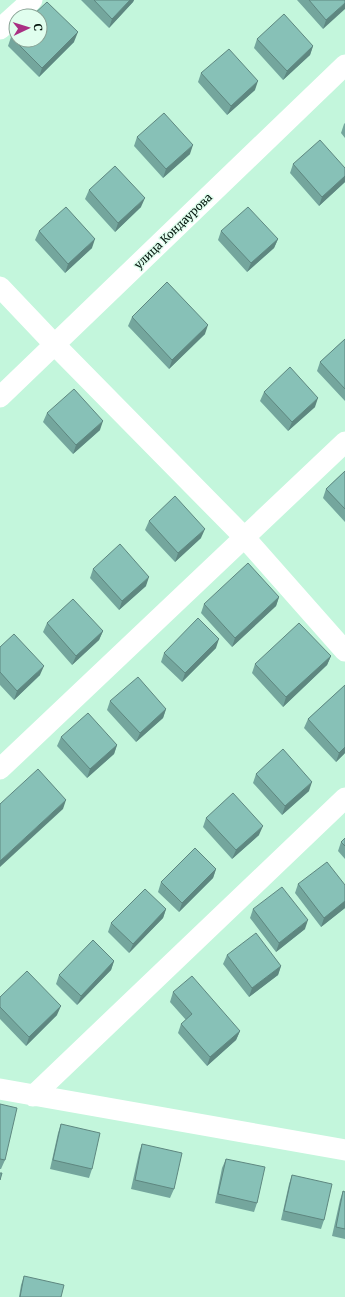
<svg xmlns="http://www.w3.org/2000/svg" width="345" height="1297" viewBox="0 0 345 1297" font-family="Merriweather,serif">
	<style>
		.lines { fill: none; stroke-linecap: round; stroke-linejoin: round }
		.street { stroke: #fff; stroke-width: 21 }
		.wall { fill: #74a69d }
		.shaded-wall { fill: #5e8780 }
		.building { fill: #87c1b7; stroke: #5e8780 }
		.labels { text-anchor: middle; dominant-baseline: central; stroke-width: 3; stroke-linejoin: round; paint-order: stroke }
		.street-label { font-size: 11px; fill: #03150d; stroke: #e0feee }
	</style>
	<rect width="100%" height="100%" fill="#c3f6dc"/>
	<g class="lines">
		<path class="street" d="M0,29L32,0
			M0,287L55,345L245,538L345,651
			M0,397L345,65
			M0,769L345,442
			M0,1089L345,1150
			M33,1096L345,798"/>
	</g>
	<path class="wall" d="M81,0H134L133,2L109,28Z
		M297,0H345L323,29Z
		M11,37L74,42L39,77L8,46Z
		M257,39L313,46L310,55L283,80L254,48Z
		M201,73L255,90L227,115L198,82Z
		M345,123V138L341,133L344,124Z
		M137,137L190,154L163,178L134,146Z
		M293,164L345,168V182L319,206L290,173Z
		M89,190L141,207L115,232L85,199Z
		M39,231L92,248L65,273L35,240Z
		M221,231L278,239L274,248L247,272L218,240Z
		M132,317L205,334L169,369L128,326Z
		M345,339V401L317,371L320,362Z
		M264,392L315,407L288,431L260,401Z
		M47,413L100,430L73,454L43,422Z
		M345,471V522L323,498L326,489Z
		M149,521L201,538L175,562L145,530Z
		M93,569L146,586L119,610L90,578Z
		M279,597L276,606L232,647L201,613L204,604Z
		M47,623L103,631L99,640L72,665L43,632Z
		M0,647L40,675L14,700L0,685Z
		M216,648L182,682L161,662L164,653Z
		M331,656L327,665L283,707L252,673L255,664Z
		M345,685V753L336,762L304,728L308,719Z
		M110,701L166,709L163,718L136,742L107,710Z
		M61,737L117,745L114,754L87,778L57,746Z
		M256,774L309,791L282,815L253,783Z
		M206,818L259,835L232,859L203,827Z
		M345,838V859L338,851L341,842Z
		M216,869L213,878L179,912L158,892L161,882Z
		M298,884L345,885V908L321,927L295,893Z
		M166,909L163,918L129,953L108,932L111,923Z
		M253,909L305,929L276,952L250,918Z
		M227,955L281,966L278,975L249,997L223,964Z
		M114,961L111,970L77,1005L56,984L59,975Z
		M173,992L240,1031L236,1040L207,1066L178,1033L181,1024L186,1020L170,1002Z
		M0,997L57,1015L26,1046L0,1019Z
		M0,1104L5,1160L1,1169H0Z
		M61,1124L92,1169L89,1178L50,1169L58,1133Z
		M142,1144L174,1189L170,1198L131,1189L139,1153Z
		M226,1159L257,1203L254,1212L215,1203L222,1168Z
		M292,1175L324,1220L321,1229L281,1220L289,1184Z
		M343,1191L345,1192V1239L332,1236L340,1200Z
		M24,1276L61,1297H19L21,1285Z"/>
	<path class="shaded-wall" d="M130,0H134L133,2L109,28L112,19Z
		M345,3V9L323,29L326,20Z
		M78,32L74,42L39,77L42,68Z
		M313,46L310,55L283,80L287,71Z
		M258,81L255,90L227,115L231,106Z
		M193,145L190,154L163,178L166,169Z
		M345,176V182L319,206L322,197Z
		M145,198L141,207L115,232L118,223Z
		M95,239L92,248L65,273L68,264Z
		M278,239L274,248L247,272L251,263Z
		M208,325L205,334L169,369L172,360Z
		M318,398L315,407L288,431L292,422Z
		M103,421L100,430L73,454L76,445Z
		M205,529L201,538L175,562L178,553Z
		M149,577L146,586L119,610L122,601Z
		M279,597L276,606L232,647L235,638Z
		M103,631L99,640L72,665L76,656Z
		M219,639L216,648L182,682L185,673Z
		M331,656L327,665L283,707L286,697Z
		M44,666L40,675L14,700L17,691Z
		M166,709L163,718L136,742L140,733Z
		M117,745L114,754L87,778L90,769Z
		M345,747V753L336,762L339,753Z
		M312,782L309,791L282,815L285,806Z
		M66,800L63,809L0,867V861Z
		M263,826L259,835L232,859L236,850Z
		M216,869L213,878L179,912L182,903Z
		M345,901V908L321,927L324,918Z
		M166,909L163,918L129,953L133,944Z
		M308,920L305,929L276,952L279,943Z
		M114,961L111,970L77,1005L81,996Z
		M281,966L278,975L249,997L252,988Z
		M61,1006L57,1015L26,1046L29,1037Z
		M240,1031L236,1040L207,1066L210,1057Z"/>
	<path class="building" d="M94,0H130L112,19Z
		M309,0H345V3L326,20Z
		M47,2L78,32L42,68L11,37L16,32V40H40V16H32Z
		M284,14L313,46L287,71L257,39Z
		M229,49L258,81L231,106L201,73Z
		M164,113L193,145L166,169L137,137Z
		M320,140L345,168V176L322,197L293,164Z
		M115,166L145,198L118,223L89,190Z
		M66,207L95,239L68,264L39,231Z
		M248,207L278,239L251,263L221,231Z
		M167,282L208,325L172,360L132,317Z
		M345,339V389L320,362Z
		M290,367L318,398L292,422L264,392Z
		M74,389L103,421L76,445L47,413Z
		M345,471V509L326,489Z
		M175,496L205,529L178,553L149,521Z
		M120,544L149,577L122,601L93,569Z
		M248,563L279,597L235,638L204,604Z
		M73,599L103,631L76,656L47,623Z
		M198,618L219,639L185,673L164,653Z
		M299,623L331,656L286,697L255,664Z
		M14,634L44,666L17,691L0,672V647Z
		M138,677L166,709L140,733L110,701Z
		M345,685V747L339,753L308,719Z
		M88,713L117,745L90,769L61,737Z
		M283,749L312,782L285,806L256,774Z
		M38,769L66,800L0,861V804Z
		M233,793L263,826L236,850L206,818Z
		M345,838V846L341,842Z
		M195,848L216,869L182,903L161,882Z
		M327,862L345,885V901L324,918L298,884Z
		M282,887L308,920L279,943L253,909Z
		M145,889L166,909L133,944L111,923Z
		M256,933L281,966L252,988L227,955Z
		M93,940L114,961L81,996L59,975Z
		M27,971L61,1006L29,1037L0,1007V997Z
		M192,976L240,1031L210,1057L181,1024L192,1014L173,992Z
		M0,1104L17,1108L5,1160L0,1159Z
		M61,1124L100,1133L92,1169L53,1160Z
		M142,1144L182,1153L174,1189L135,1180Z
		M226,1159L265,1167L257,1203L218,1194Z
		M0,1173H2L0,1180Z
		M292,1175L332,1184L324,1220L284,1211Z
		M343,1191L345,1192V1229L336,1227Z
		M24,1276L64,1285L61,1297H20Z"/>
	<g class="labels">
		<g class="street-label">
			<text transform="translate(173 231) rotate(-44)">улица Кондаурова</text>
		</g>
	</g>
	<g transform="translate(28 28) rotate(86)"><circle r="19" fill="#e0feee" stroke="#88a194"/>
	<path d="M0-3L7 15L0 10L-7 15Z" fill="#a92f83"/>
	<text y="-6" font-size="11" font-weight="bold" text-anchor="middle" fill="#03150d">С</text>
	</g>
</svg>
